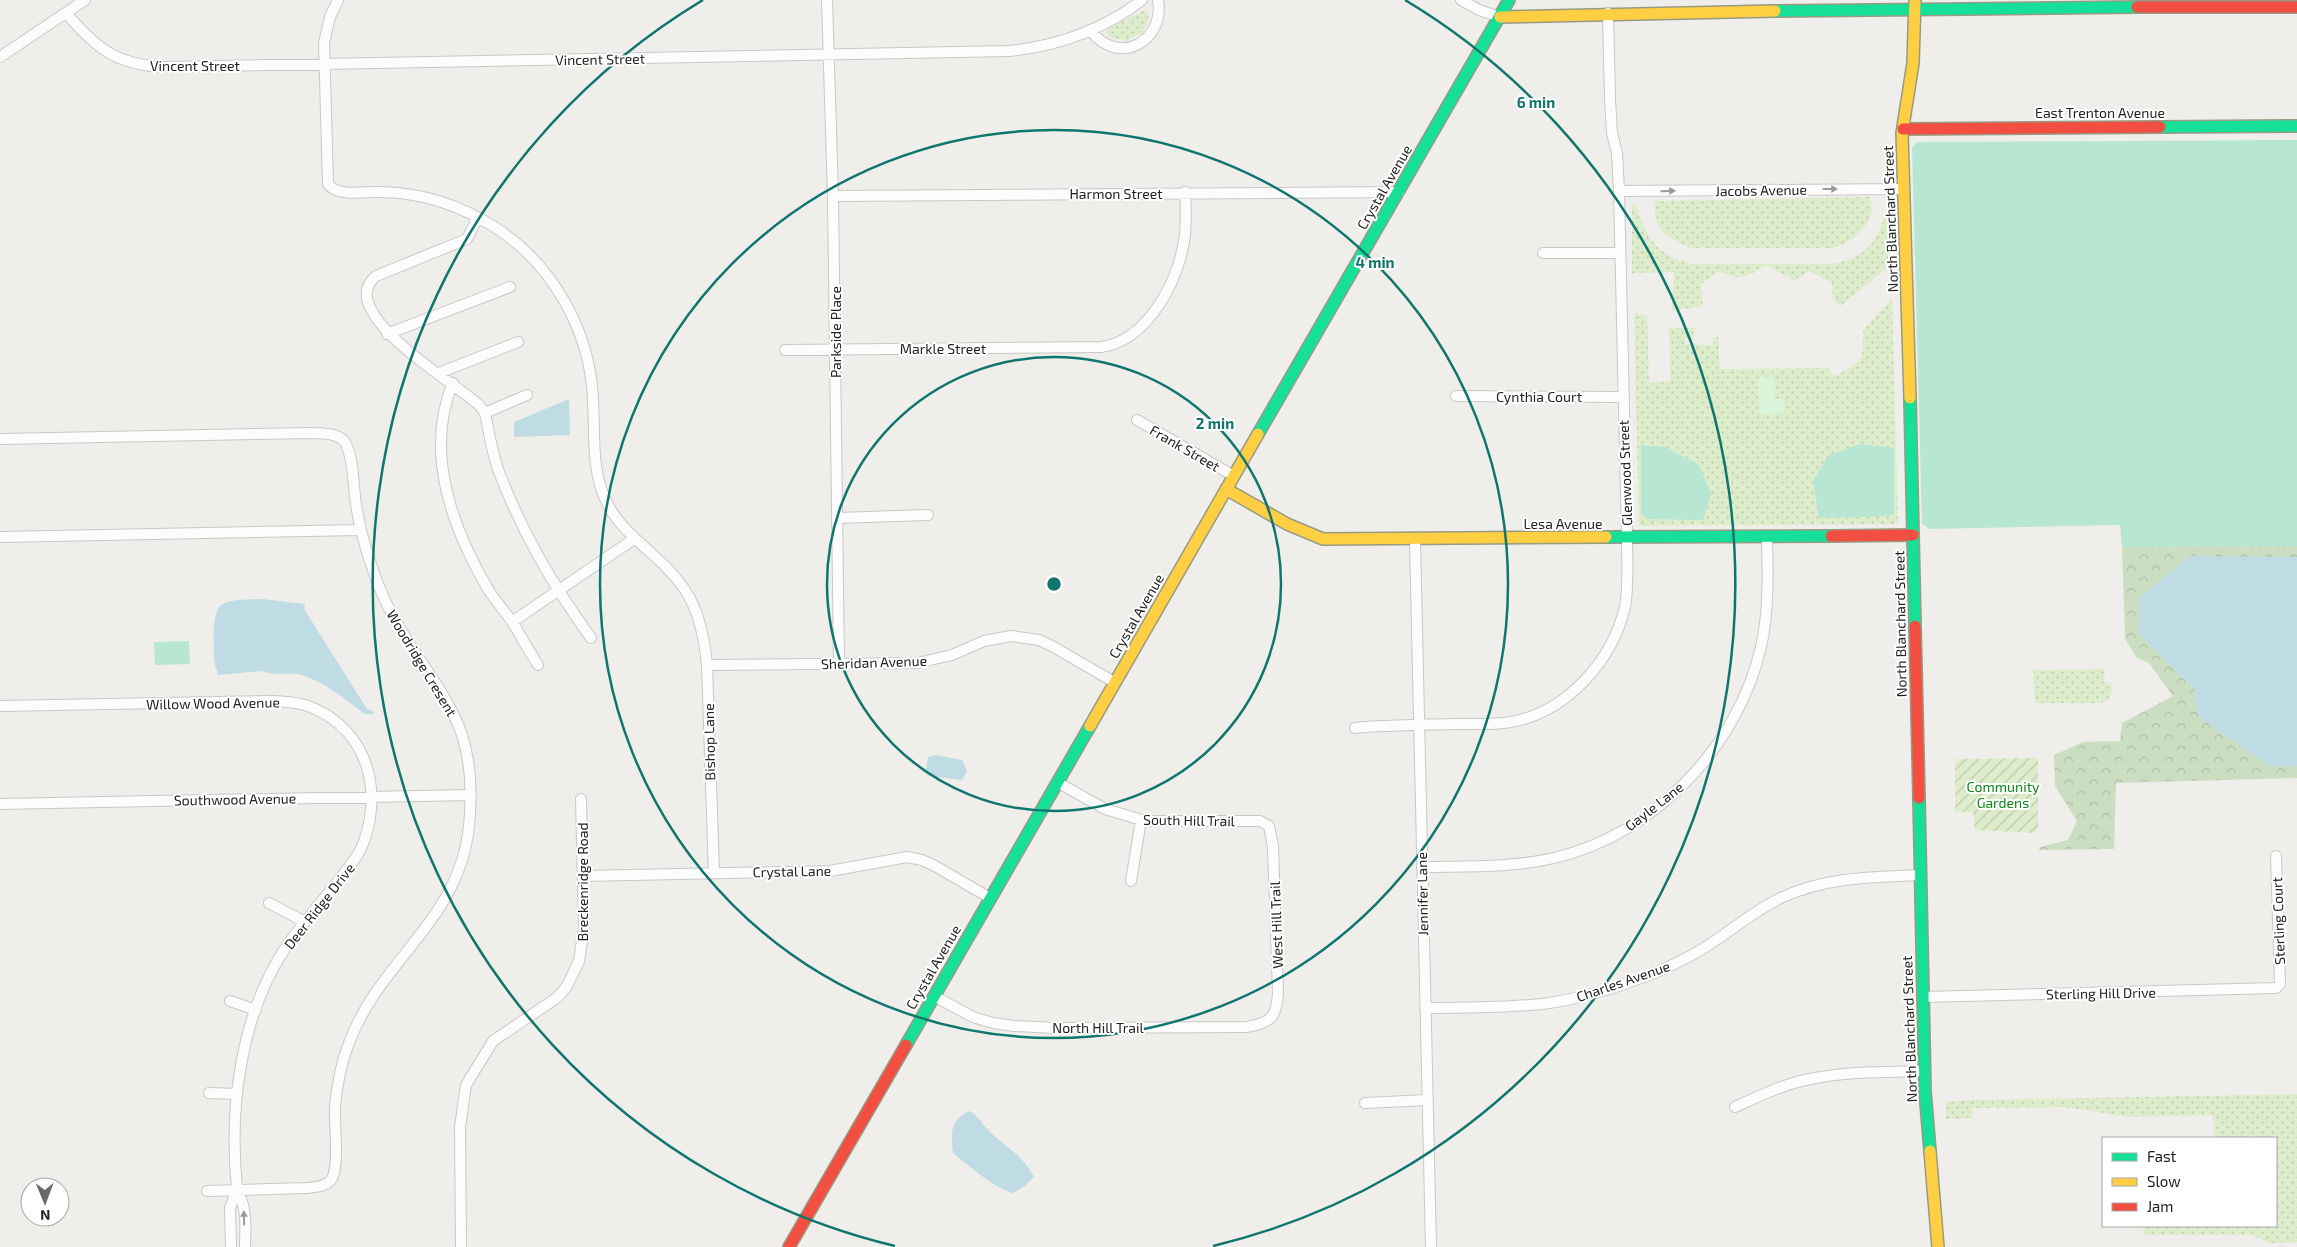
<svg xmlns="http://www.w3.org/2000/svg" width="2297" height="1247" viewBox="0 0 2297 1247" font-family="'Exo 2',sans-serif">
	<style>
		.grass { fill: url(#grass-dots) }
		.forest { fill: url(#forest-crowns) }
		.park { fill: #daf5da }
		.garden { fill: url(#garden-furrows) }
		.pitch { fill: #b7e6d2 }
		.water { fill: #bfdbe3 }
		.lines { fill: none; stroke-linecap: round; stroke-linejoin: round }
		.street-casing { stroke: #c9c8c7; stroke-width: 12 }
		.fast-casing { stroke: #999a82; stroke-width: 14 }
		.slow-casing { stroke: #999a82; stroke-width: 14 }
		.jam-casing { stroke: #999a82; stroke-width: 14 }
		.street { stroke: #fdfcfc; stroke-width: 10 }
		.fast { stroke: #16e098; stroke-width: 11 }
		.slow { stroke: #ffcf43; stroke-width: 11 }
		.jam { stroke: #f24e42; stroke-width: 11 }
		.oneway { fill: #9a9a9a }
		.ring { fill: none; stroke: #0f766e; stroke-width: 2.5 }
		.labels { text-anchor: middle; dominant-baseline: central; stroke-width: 4; stroke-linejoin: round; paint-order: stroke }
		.street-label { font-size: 14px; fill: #222; stroke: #fff }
		.park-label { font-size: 14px; fill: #0c8416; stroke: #fff }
		.centre { fill: #0f766e; stroke: #fff; stroke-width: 2.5 }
		.ring-label { font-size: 15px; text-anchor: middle; font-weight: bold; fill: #0f766e; stroke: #fff; stroke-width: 4; stroke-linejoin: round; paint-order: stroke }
	</style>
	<defs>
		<pattern id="grass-dots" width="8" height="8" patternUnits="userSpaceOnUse" patternTransform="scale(1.25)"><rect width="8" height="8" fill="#ddeccb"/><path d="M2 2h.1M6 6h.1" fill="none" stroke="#bdcaae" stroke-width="1.8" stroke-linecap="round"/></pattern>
		<pattern id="forest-crowns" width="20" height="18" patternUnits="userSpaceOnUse" patternTransform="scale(1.25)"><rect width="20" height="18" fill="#cbdec1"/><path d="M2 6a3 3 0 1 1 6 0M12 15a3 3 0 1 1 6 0" fill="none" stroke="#aebea6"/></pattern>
		<pattern id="garden-furrows" width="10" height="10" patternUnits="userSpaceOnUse" patternTransform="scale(1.25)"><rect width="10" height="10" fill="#ddeccb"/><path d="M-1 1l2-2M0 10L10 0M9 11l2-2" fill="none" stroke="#bdcaae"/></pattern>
	</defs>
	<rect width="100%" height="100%" fill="#f0eeeb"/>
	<path class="grass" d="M1144,10L1148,13V21L1142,33L1125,41L1107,36L1106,30Z
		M1869,197C1880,220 1853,243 1832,248H1690L1667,236L1659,226L1655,217L1654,201Z
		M1890,200L1891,264L1841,306L1833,300L1832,283L1810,271L1791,282L1790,276H1785L1766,265C1746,276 1741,283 1720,271L1701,284L1703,306L1697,305L1699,307L1672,310L1674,272L1632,273V204L1635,203C1646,237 1656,256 1693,264H1831C1873,256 1878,238 1890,200Z
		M1892,299L1898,524L1639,526L1634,313L1647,316L1649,383L1670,381L1669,328H1695L1693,338H1685V344L1713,345V338L1719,337V369L1829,368L1832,375L1836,376C1864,359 1863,363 1863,330Z
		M2104,669L2105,682L2111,683C2112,694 2112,699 2101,703H2035L2033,670Z
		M2297,1094V1242L2271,1243L2252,1235H2144L2143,1226H2276V1138H2214L2213,1115L2132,1117L2064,1107L1972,1108V1118L1946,1119V1102L1972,1100Z"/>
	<path class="forest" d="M2297,546V557H2190L2138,633L2194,688L2199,717L2271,766H2297V778L2116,783L2114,849L2039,850L2040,847L2068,840L2077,821L2055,786L2054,755L2083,742L2120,741L2122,723L2173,696L2149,663L2137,658L2125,639L2122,547Z"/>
	<path class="park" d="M1774,377L1775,399H1784V413L1759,414L1758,378Z"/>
	<path class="garden" d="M2038,758V827L2035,833L1975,830L1973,812H1955V759Z"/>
	<path class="pitch" d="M2297,140V546L2122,547L2120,525L1930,529L1922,524L1912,148L1917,142Z
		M1861,444L1894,448V511L1889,516L1819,518L1813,481L1829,455Z
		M1641,445L1665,447L1698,464L1711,493L1703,520L1647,519L1641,513Z
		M189,641L190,664L155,665L154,642Z"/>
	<path class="water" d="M569,399L570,435L514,437V422Z
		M2190,556L2297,557V766L2271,767L2199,717L2194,688L2138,633L2139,598Z
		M262,599L305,604L304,609L367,709L373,711V714H365C344,699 324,680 297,674C287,672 270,676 263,671L218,675C218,671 215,668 215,664C213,653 212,613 220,606C230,598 250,600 262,599Z
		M936,755L962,760L967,771L962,780L928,776L926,770L928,757Z
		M969,1111C979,1116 980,1122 988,1130C1005,1147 1022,1154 1034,1177L1025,1186L1013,1193C994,1188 969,1166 953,1153C951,1133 949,1121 969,1111Z"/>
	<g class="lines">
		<g class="street-casing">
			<path id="street" d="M338,0L330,17L324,43L328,184C339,198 366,191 382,192C422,193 462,206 496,228C553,265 590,331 593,399C595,435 591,471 607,503C618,525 635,538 652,554C691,587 702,615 707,665L714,873
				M827,0L833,196L839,664
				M1461,0L1479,10L1500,17
				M66,13C96,48 116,65 164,67L1009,51C1057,46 1103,30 1142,0
				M1090,30C1119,68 1165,41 1158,0
				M0,57L85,0
				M1619,191L1903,189
				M833,196L1399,192
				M478,217L467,239L376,276C332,312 457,384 480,406L485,413C489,432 492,453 499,472C523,534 552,584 591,638
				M1543,253H1620
				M387,334L510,287
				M785,350L1101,347C1148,341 1180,279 1185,235C1186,220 1186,206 1185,192
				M439,373L518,342
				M453,383C424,451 452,528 488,589C495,601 505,611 513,623C521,637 529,651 538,665
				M1456,396L1623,397
				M485,413L527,395
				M1137,420L1234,476
				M0,439L310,433C321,434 340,432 346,444C354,461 353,486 356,504C359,525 365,547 372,567C379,589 389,611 401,630C422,665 449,697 462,735C471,763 472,797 469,826C459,922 380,959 349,1043C341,1063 337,1085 335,1107C334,1123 340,1168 331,1180C325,1187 315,1187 307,1188L207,1191
				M837,518L928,515
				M0,537L361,530
				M1415,540L1431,1247
				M512,622L634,539
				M707,665L917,663L952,655L984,641L1011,636L1039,640L1052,646L1114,682
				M0,706L274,701C285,702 297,702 308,706C370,729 385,796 360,851C338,886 307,915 284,950C240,1018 229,1109 237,1188C237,1194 242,1199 243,1205C247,1218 245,1234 245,1247
				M1355,728C1388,725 1420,725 1454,724C1472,724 1492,725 1511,722C1567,712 1612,661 1625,607C1629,585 1627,560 1627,538L1619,191L1617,153L1612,133L1610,99L1608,13
				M0,804L470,795
				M1422,867C1466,866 1511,868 1554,858C1654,835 1738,747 1761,647C1769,611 1768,574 1767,538
				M583,876L830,871L907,857L922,860L935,866L990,898
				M1131,881L1141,820
				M269,903L305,922
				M934,996L973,1017L993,1023L1014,1026L1056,1028L1246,1027C1271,1023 1277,1017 1278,992L1273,847L1269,826L1260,821H1145L1105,809L1057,782
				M1923,997L2276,988L2280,984L2276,856
				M230,1001L256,1010
				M1425,1008C1464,1008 1503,1008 1542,1004C1582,999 1622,986 1659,971C1680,962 1701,951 1719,938C1740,924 1760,907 1783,897C1827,877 1873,877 1920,875
				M209,1093L237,1094
				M1365,1103L1427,1100
				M1735,1107C1759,1096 1784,1084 1810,1079C1848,1071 1887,1072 1925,1071
				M231,1247L230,1208L237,1190
				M461,1247L460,1127L466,1085L493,1041L558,997L567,986L579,961L584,927L581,799"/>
		</g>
		<g class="fast-casing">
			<path id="fast" d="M1775,11L2137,7
				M2160,127L2297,126
				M1910,398L1915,626
				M1258,434L1509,0
				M1606,537L1831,536
				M1919,798L1925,1091L1930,1151
				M906,1045L1090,726"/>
		</g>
		<g class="slow-casing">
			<path id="slow" d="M1500,17L1775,11
				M1910,398L1902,133L1913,63L1915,0
				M1226,489L1287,524L1323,539L1606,537
				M1090,726L1258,434
				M1930,1151L1938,1247"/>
		</g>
		<g class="jam-casing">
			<path id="jam" d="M2137,7H2297
				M1903,129L2160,127
				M1831,536L1913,535
				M1915,626L1919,798
				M789,1247L906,1045"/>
		</g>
		<use href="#street" class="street"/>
		<use href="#fast" class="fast"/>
		<use href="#slow" class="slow"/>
		<use href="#jam" class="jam"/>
	</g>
	<defs><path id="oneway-solid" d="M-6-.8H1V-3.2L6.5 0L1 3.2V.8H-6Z" transform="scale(1.25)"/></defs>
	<g class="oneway">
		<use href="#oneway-solid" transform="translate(1830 189)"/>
		<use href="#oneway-solid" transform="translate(1668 191) rotate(-1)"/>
		<use href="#oneway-solid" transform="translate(244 1218) rotate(-91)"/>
	</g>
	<g class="ring">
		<circle cx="1054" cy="584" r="227"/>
		<circle cx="1054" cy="584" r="454"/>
		<path d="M895 1246A681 681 0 0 1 703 0M1405 0A681 681 0 0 1 1213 1246"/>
	</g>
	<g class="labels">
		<g class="street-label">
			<text transform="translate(600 59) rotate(-1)">Vincent Street</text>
			<text x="195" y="65">Vincent Street</text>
			<text x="2100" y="112">East Trenton Avenue</text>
			<text transform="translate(1384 187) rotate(-60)">Crystal Avenue</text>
			<text transform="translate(1761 190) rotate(-1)">Jacobs Avenue</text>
			<text x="1116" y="193">Harmon Street</text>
			<text transform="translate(1890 219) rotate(-92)">North Blanchard Street</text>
			<text transform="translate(835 332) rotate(-90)">Parkside Place</text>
			<text x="943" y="348">Markle Street</text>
			<text x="1539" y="396">Cynthia Court</text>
			<text transform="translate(1185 448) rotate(30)">Frank Street</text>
			<text transform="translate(1625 473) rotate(-92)">Glenwood Street</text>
			<text x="1563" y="523">Lesa Avenue</text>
			<text transform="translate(1136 616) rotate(-60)">Crystal Avenue</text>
			<text transform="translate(1900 624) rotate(-91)">North Blanchard Street</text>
			<text transform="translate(874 662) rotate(-2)">Sheridan Avenue</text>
			<text transform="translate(422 663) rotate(59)">Woodridge Cresent</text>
			<text transform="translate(213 703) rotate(-1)">Willow Wood Avenue</text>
			<text transform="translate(709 742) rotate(-91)">Bishop Lane</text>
			<text transform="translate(235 799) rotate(-1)">Southwood Avenue</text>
			<text transform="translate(1654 806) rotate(-38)">Gayle Lane</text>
			<text transform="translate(1189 820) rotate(1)">South Hill Trail</text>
			<text transform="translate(792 871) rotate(-1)">Crystal Lane</text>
			<text transform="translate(582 882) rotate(-90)">Breckenridge Road</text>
			<text transform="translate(1422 894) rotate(-91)">Jennifer Lane</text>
			<text transform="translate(319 906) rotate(-52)">Deer Ridge Drive</text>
			<text transform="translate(2278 921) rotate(-92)">Sterling Court</text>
			<text transform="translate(1276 925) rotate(-92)">West Hill Trail</text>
			<text transform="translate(933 967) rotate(-60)">Crystal Avenue</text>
			<text transform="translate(1623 981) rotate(-19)">Charles Avenue</text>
			<text transform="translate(2101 993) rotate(-1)">Sterling Hill Drive</text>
			<text x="1098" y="1027">North Hill Trail</text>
			<text transform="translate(1909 1029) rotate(-92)">North Blanchard Street</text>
		</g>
		<g class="park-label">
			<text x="2003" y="786">Community<tspan x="2003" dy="16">Gardens</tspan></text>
		</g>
	</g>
	<circle cx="1054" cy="584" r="8" class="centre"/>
	<g class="ring-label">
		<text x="1536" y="108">6 min</text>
		<text x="1375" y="268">4 min</text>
		<text x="1215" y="429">2 min</text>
	</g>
	<rect x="2102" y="1137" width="175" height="90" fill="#ffffff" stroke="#a7a7a7"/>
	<rect x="2112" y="1153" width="25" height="8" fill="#16e098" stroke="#a7a7a7"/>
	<text x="2147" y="1162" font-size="15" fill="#222222">Fast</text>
	<rect x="2112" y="1178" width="25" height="8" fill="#ffcf43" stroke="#a7a7a7"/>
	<text x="2147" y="1187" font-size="15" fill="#222222">Slow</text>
	<rect x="2112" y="1203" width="25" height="8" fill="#f24e42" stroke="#a7a7a7"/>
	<text x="2147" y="1212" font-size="15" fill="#222222">Jam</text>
	<g transform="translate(45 1202) rotate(179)"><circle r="24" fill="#ffffff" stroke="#a7a7a7"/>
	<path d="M0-4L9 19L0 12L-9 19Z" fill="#6a6968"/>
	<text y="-8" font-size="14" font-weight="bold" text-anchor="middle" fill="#222222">N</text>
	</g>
</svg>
